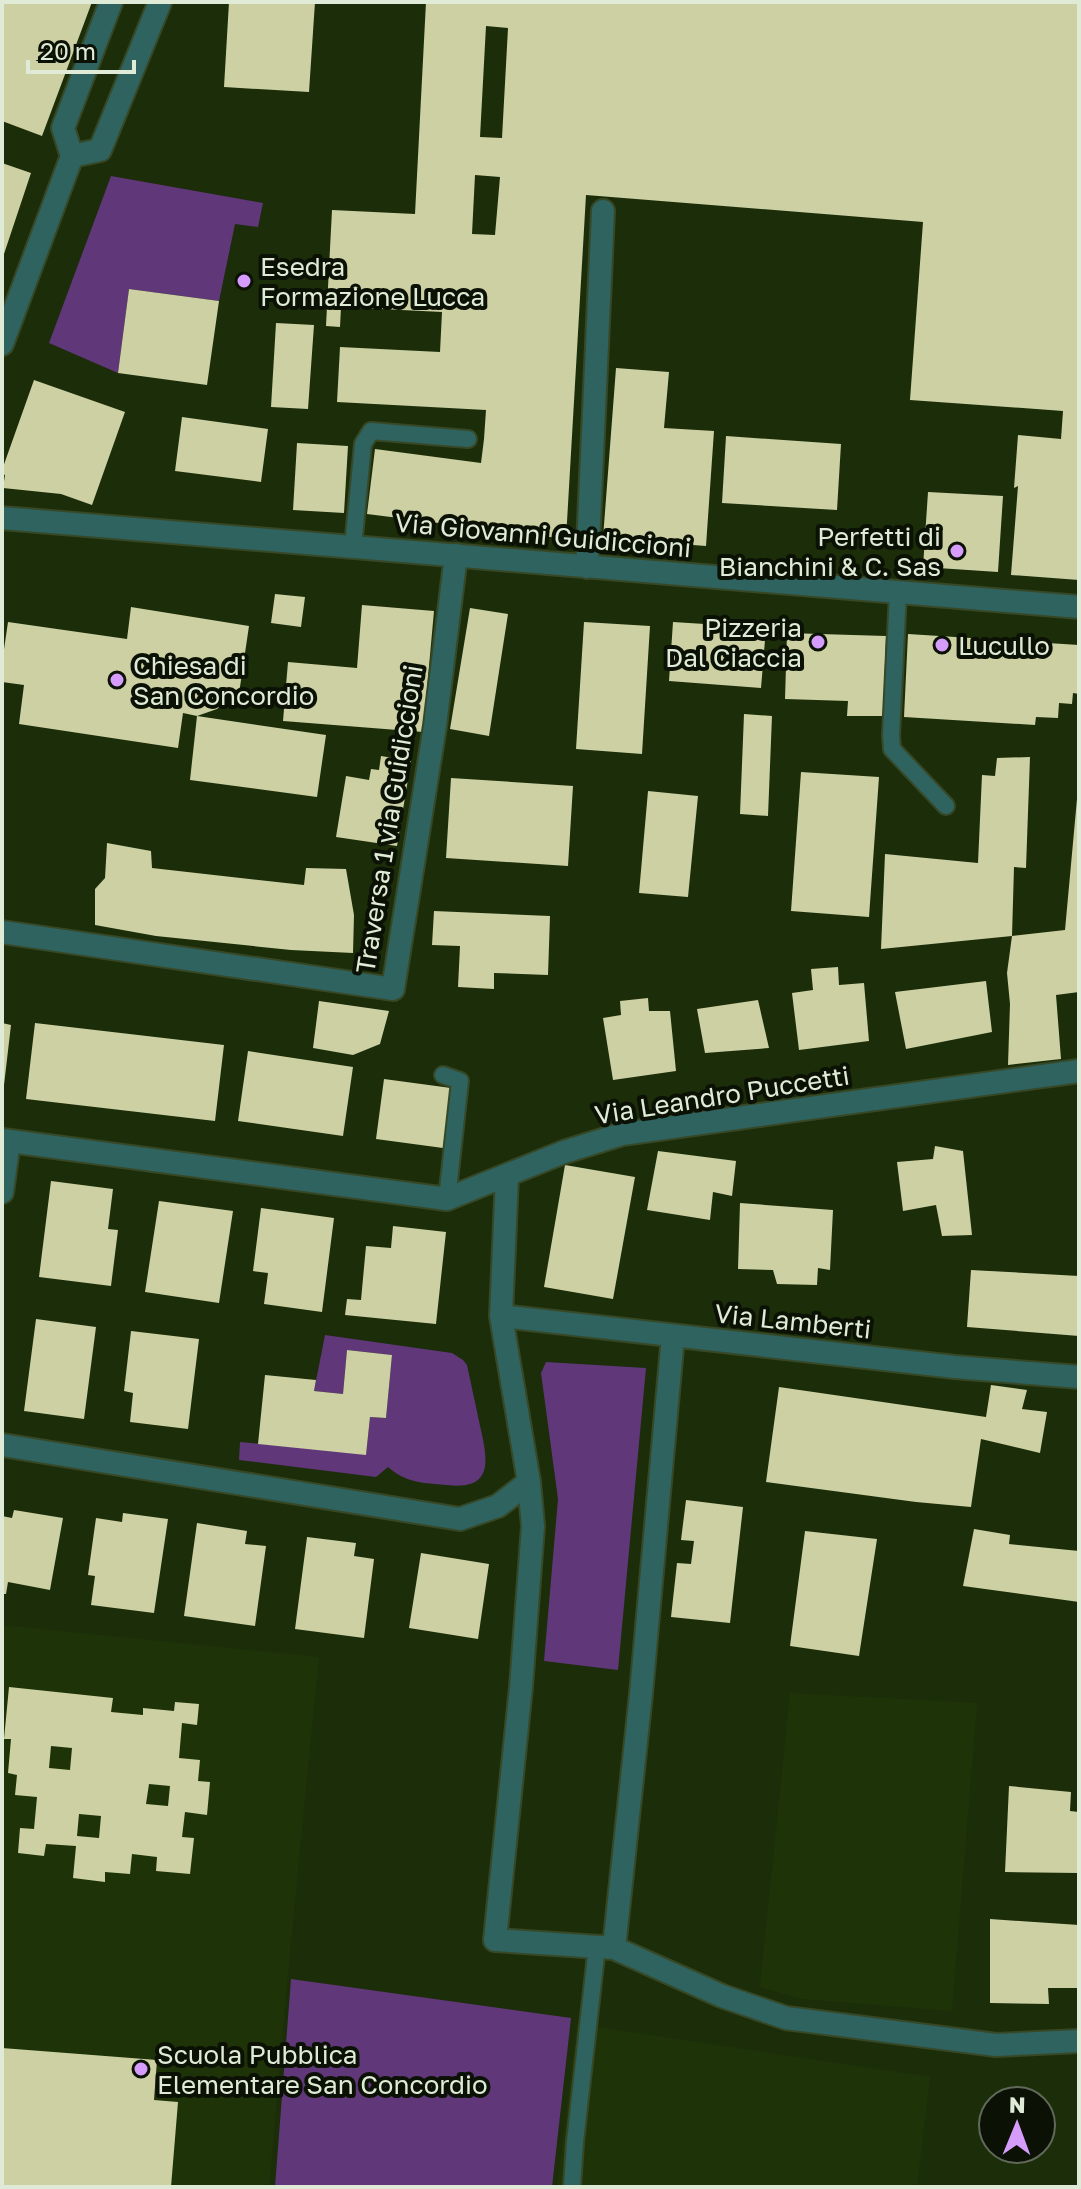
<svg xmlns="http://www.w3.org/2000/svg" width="1081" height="2189" viewBox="0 0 1081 2189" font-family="'Golos Text',sans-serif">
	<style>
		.built { fill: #1f3308 }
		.green { fill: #603779 }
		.building { fill: #ccd0a3; fill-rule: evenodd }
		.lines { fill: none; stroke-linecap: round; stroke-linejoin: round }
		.service-casing { stroke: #374827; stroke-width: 20 }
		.minor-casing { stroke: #374827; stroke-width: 26 }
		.service { stroke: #2e6360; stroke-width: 16 }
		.minor { stroke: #2e6360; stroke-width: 22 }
		.poi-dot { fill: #d59cfb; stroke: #0b1205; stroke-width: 3 }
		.labels { text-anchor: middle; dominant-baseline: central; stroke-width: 8; stroke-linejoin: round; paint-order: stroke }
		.poi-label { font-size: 26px; fill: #dfebd6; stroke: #0b1205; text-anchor: start }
		.street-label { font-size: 26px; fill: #dfebd6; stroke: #0b1205 }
	</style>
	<rect width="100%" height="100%" fill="#1c2d0a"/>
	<path class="built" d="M2,1625L319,1657L290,1951L269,2187H2Z
		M790,1693L977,1703L952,2011L802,1999L760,1987Z
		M577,2024L930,2077L917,2187H557Z"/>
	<path class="green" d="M111,176L263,203L258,227L235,224L219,301L129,289L118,373L49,343Z
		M325,1335L452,1353L463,1360L467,1365C471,1384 475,1402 479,1421C486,1454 498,1491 447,1485C423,1483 406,1483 388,1467L376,1477L239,1460L240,1442L366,1454L370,1417L386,1418L392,1355L347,1350L343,1394L314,1391Z
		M546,1362L646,1368L618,1670L544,1661L558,1499L541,1373Z
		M291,1979L571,2018L552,2187H275Z"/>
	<path class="building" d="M2,2H92L42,136L2,121Z
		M229,2H315L309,92L224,87Z
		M426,2H1079V580L1011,575L1018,486L1014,488L1018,435L1061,439L1063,411L910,400L923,222L586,195L566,539L367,514L375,449L481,463L484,439L486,410L337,402L340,347L440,352L442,312L341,307L340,327L326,326L332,210L415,214ZM486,26L508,28L502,138L480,137ZM475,175L500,177L495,235L472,234Z
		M2,163L31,173L3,257H2Z
		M129,289L219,301L207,385L118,373Z
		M276,323L314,325L308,409L271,407Z
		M616,368L669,372L664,428L714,431L706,546L603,538Z
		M34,380L125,412L92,505L61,494L3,488L5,475L2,474V470Z
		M182,417L268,429L261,482L175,471Z
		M726,436L841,444L837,510L722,503Z
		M297,443L348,446L344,513L293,510Z
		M928,492L1003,496L998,572L923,567Z
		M275,594L305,597L301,627L271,623Z
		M362,605L434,611L423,732L283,721L288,662L357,668Z
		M131,607L249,626L237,707L226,701L217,709L197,716L326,735L317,797L190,780L197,716L183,713L178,748L19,724L24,685L2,682V663L8,622L127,639Z
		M470,608L508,614L489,736L450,729Z
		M584,622L650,626L642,754L576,749Z
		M673,622L766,628L761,688L669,681Z
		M787,633L886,636L883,716H847L848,701L785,699Z
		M908,634L1079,645V694L1073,693L1072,704L1059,703L1058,718L1036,717L1035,725L904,717Z
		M744,714L772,716L768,816L740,814Z
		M381,756L411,761L397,846L336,837L346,776L369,780L371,769L379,770Z
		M1030,757L1026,868L1014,867L1012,936L881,949L885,854L978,863L982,775L995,776L997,758Z
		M801,772L879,777L869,917L791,911Z
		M451,778L573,786L568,866L446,858Z
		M648,791L698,796L688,897L639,893Z
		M1077,799H1079V992L1056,995L1061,1059L1008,1065L1010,1004L1007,973L1012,936L1065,930Z
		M107,843L151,851L152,868L304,885L306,868L346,869L354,915L353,953L291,950L156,936L95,925V889L105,878Z
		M434,911L550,916L548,975L494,973V989L458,987L460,946L432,945Z
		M838,967L839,985L864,983L869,1041L799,1050L792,993L813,990L811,969Z
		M986,981L992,1032L906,1049L895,992Z
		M648,998L649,1011H670L676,1071L613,1080L603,1018L621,1015L620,1001Z
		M758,1000L769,1048L705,1053L697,1009Z
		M319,1001L389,1011L380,1044L353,1055L313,1048Z
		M2,1023L11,1025L4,1085H2Z
		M35,1023L224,1045L215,1121L26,1099Z
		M248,1051L353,1067L343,1136L238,1121Z
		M384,1079L451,1088L443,1148L376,1139Z
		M935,1146L963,1151L972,1235L942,1236L936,1205L903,1211L897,1162L933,1159Z
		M658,1151L736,1161L732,1196L713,1192L710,1220L647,1210Z
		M565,1165L635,1177L613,1299L544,1287Z
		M51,1181L113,1189L108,1229L118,1230L111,1286L39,1277Z
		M159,1201L233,1211L219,1303L145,1292Z
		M740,1203L833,1210L830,1270L818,1268L817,1285L777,1284L773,1270L738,1269Z
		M261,1208L334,1218L322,1312L264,1304L268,1273L253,1271Z
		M393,1226L446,1232L436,1324L345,1315L347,1299L361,1300L366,1246L391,1248Z
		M971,1270L1079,1276V1336L967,1327Z
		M36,1319L96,1327L84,1419L24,1411Z
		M131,1331L199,1339L188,1429L130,1422L133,1393L124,1391Z
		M347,1350L392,1355L386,1418L370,1417L366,1455L258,1444L265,1375L316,1380L314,1391L343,1394Z
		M991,1385L1027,1390L1022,1409L1047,1412L1040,1453L981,1439L971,1507L916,1502L766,1482L779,1387L986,1417Z
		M686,1500L743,1507L730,1623L671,1617L677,1563L691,1564L694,1541L681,1540Z
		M14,1510L63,1518L50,1590L8,1582L6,1594H2V1516L12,1518Z
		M123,1513L168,1519L154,1613L91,1605L95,1576L88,1575L96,1518L122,1522Z
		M197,1523L247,1531L245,1544L266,1546L255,1626L184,1616Z
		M974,1529L1010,1535L1009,1544L1079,1551V1602L963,1586Z
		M805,1531L877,1539L859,1656L790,1646Z
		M307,1537L356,1543L354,1556L374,1559L364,1638L295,1629Z
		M421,1553L489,1564L478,1639L409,1628Z
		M9,1687L113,1698L111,1712L143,1715V1708L174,1711L175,1702L199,1704L197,1725L182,1723L179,1758L200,1760L198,1781L210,1782L207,1815L185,1812L182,1837L194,1838L190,1874L156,1871L157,1857L132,1854L130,1874L105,1872V1882L73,1878L76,1846L46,1844L44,1856L18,1853L20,1828L34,1829L37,1797L15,1795L17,1775L8,1773L11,1739H4ZM51,1746L72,1748L70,1770L49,1768ZM149,1784L170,1786L168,1806L146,1804ZM79,1814L101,1816L99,1838L77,1836Z
		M1009,1786L1071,1792L1070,1811L1079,1812V1873L1005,1872Z
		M990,1919L1079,1925V1988H1048L1049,2004L990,2003Z
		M2,2048L157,2060L154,2100L178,2102L171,2187H2Z"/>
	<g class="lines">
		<g class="service-casing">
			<path id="service" d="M353,547L363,444L371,431L468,439
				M898,593L891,735L892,749L946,806
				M443,1075L460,1081L447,1199
				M572,2187L575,2142L597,1946"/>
		</g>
		<g class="minor-casing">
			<path id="minor" d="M111,2L63,128L72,156L100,150L160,2
				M2,344L72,156
				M2,518L1079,607
				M587,567L603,211
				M2,932L393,989L435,726L456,555
				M2,1140L447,1199L564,1152L622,1134L1079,1071
				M507,1176L501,1316L529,1482L533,1526L521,1687L495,1940L614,1948L641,1694L673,1336
				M2,1192L9,1141
				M501,1316L955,1367L1079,1377
				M2,1445L460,1519L498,1506L529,1482
				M614,1948L722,1996L786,2018L996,2045L1079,2041"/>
		</g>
		<use href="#service" class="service"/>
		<use href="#minor" class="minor"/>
	</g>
	<g class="poi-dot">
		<circle cx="244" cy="281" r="8"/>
		<circle cx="957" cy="551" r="8"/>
		<circle cx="818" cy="642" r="8"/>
		<circle cx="942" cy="645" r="8"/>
		<circle cx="117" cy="680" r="8"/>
		<circle cx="141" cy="2069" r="8"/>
	</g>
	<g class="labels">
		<g class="poi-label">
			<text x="260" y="266">Esedra<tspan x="260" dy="30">Formazione Lucca</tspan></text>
			<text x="941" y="536" text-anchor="end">Perfetti di<tspan x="941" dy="30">Bianchini &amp; C. Sas</tspan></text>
			<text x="802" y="627" text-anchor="end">Pizzeria<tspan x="802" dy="30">Dal Ciaccia</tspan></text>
			<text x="958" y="645">Lucullo</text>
			<text x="133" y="665">Chiesa di<tspan x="133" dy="30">San Concordio</tspan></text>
			<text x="157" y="2054">Scuola Pubblica<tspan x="157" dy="30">Elementare San Concordio</tspan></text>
		</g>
		<g class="street-label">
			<text transform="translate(543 535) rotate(5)">Via Giovanni Guidiccioni</text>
			<text transform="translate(389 819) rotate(-81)">Traversa 1 via Guidiccioni</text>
			<text transform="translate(722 1095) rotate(-9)">Via Leandro Puccetti</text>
			<text transform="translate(793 1321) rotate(6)">Via Lamberti</text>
		</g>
	</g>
	<rect width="1081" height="2189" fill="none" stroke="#dfebd6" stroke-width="8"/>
	<g transform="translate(1017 2125) rotate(1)"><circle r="38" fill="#0b1205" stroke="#606959" stroke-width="2"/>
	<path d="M0-6L14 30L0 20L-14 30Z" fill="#d59cfb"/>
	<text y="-12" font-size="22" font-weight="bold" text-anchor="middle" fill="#dfebd6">N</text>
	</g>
	<path d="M28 60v12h106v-12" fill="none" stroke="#dfebd6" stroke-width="4"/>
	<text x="40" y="60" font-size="24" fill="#dfebd6" stroke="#0b1205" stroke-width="6" paint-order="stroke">20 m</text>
</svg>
